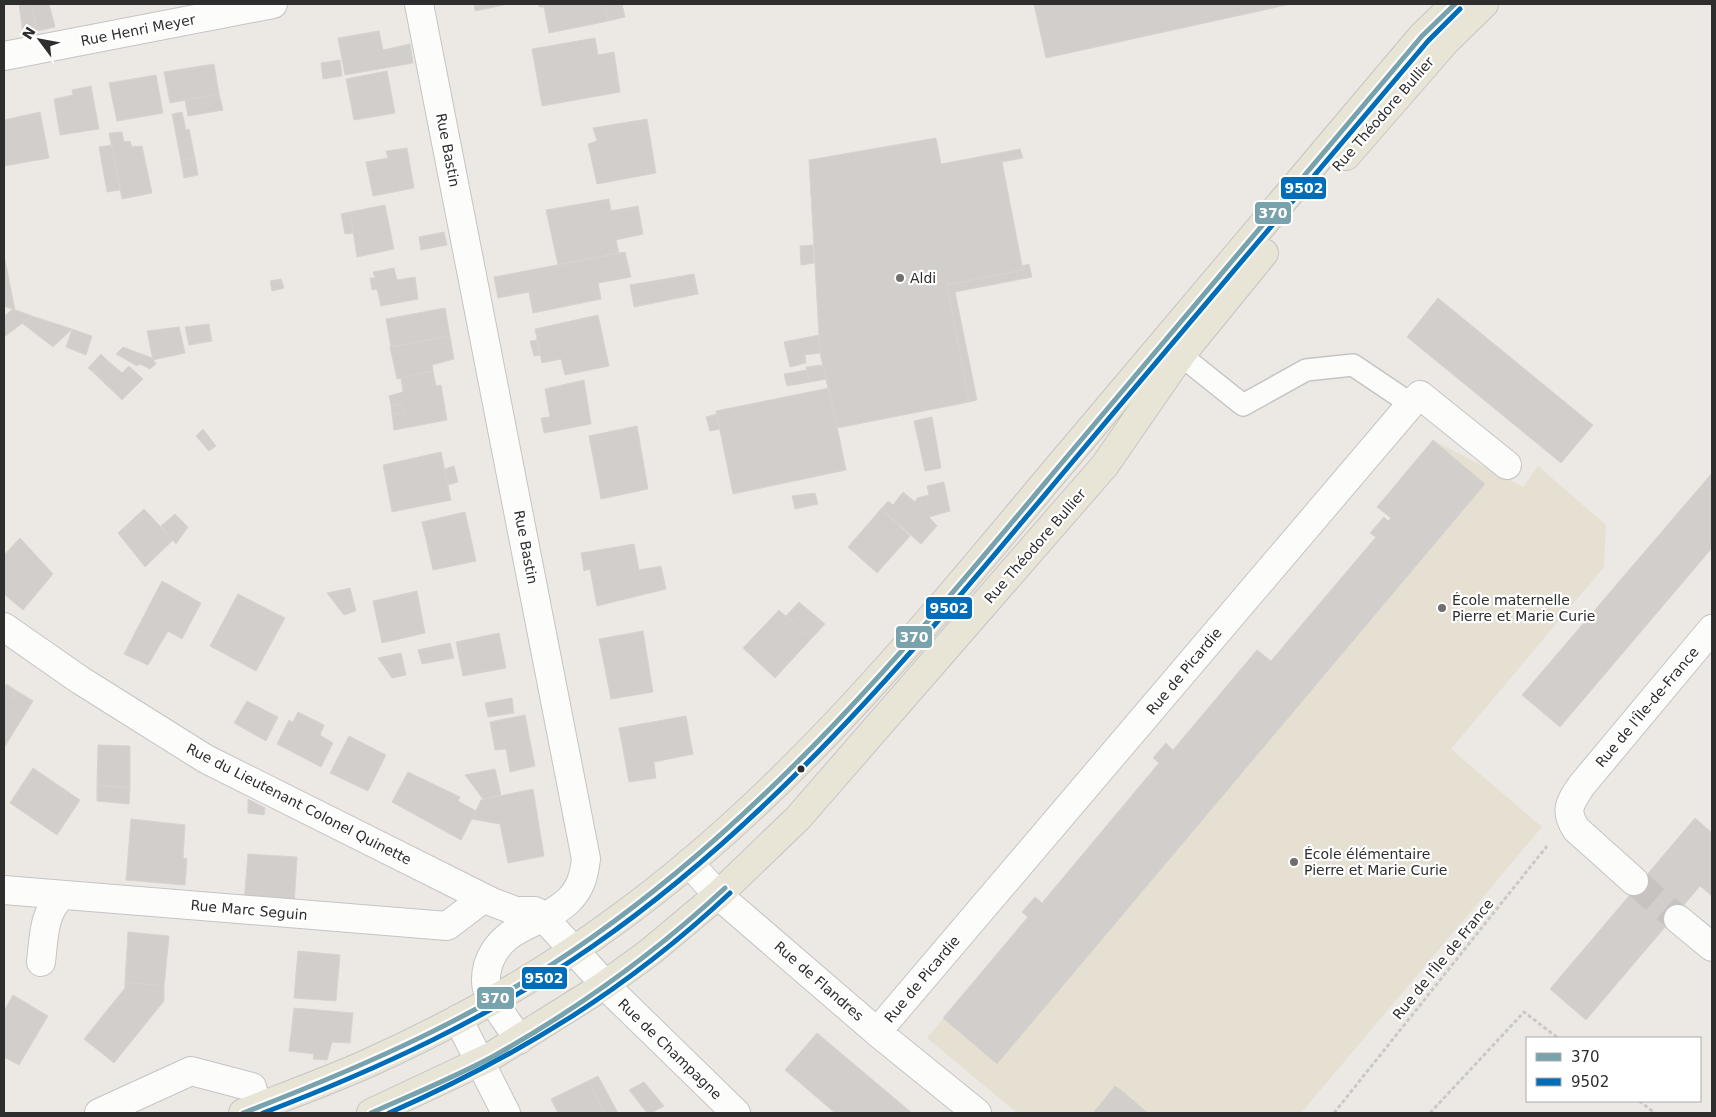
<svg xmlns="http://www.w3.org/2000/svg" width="1716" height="1117" viewBox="0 0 1716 1117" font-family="'DejaVu Sans',sans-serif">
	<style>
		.education { fill: #e6e0d3 }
		.building { fill: #d1cecb; stroke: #d7d4d0 }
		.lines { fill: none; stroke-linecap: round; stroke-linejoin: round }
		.street-tunnel { stroke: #c6c3c0; stroke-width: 28; stroke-dasharray: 28 14; stroke-linecap: butt }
		.lane-casing { stroke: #c5c4c5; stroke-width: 24 }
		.street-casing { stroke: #c5c4c5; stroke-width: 30 }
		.primary-casing { stroke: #c6c5c4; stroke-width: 30 }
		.path { stroke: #c9c9c8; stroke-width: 3; stroke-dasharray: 4 2.5; stroke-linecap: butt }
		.lane { stroke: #fcfcfb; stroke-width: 21 }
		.street { stroke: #fcfcfb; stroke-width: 28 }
		.primary { stroke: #e8e4d6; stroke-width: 28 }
		.bus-1-casing { stroke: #fff; stroke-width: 9 }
		.bus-2-casing { stroke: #fff; stroke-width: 9 }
		.bus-1 { stroke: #78a2ac; stroke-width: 5 }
		.bus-2 { stroke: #006db8; stroke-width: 5 }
		.poi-dot { fill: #706f6e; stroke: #fff; stroke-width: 2 }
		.bus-dot { fill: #2e2e2e; stroke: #fff; stroke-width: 2 }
		.labels { text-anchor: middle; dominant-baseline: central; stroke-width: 4.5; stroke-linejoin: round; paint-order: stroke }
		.street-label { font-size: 14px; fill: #2e2e2e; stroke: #fff }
		.poi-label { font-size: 14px; fill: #2e2e2e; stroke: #fff; text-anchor: start }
		.line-badge { stroke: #fff; stroke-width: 2 }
		.badge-label { font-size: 14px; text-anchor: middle; font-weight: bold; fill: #fff }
	</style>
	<rect width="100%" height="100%" fill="#ece8e4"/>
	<path class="education" d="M1433,440L1523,487L1538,466L1606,525L1604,567L1451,749L1542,827L1301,1113H1017L927,1038L1028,917L1022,912L1035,897L1042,903L1159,763L1153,758L1166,743L1173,750L1257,650L1271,661L1376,537L1370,533L1384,517L1388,521L1390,518L1377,507Z"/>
	<path class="building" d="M19,4H31L37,31L23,33Z
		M31,4H49L55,27L37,31Z
		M474,4H509L475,11Z
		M538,4H605L608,21L549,33L544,7H539Z
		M605,4H622L625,17L608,21Z
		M1034,4H1291L1046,58Z
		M379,31L383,50L410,44L413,63L345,75L338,38Z
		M595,38L598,55L614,52L620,92L542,106L532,49Z
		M340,60L342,76L323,79L321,63Z
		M214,64L219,94L170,103L164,72Z
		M387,71L395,113L354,120L346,79Z
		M156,75L163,113L117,121L109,83Z
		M91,86L99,129L60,135L54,99L73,95L72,90Z
		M219,94L223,110L188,116L185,100Z
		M40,112L49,158L4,166V120Z
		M182,112L186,130L189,129L195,158L181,161L172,114Z
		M647,119L656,173L597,184L588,144L597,141L593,128Z
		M122,132L124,142L130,141L132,147L142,146L152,193L122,199L109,133Z
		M936,138L941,164L1020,149L1023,158L1002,162L1023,270L947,285L969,402L837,428L820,353L809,160Z
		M112,145L120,190L107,192L99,147Z
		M407,148L414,188L373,196L366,162L388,158L386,151Z
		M195,158L198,175L184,178L181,161Z
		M609,199L611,211L638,206L643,234L616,240L619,253L558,265L546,210Z
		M385,205L394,249L357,257L350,212Z
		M350,212L353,233L345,234L341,214Z
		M444,232L447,245L421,250L419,237Z
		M813,245L814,263L801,265L800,246Z
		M625,252L631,277L598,283L601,299L533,313L529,292L498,298L494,277Z
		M4,255L15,310L4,306Z
		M1029,264L1032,277L955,292L977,400L969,402L947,285L1023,270L1022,266Z
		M394,268L397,280L415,277L418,299L381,306L377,289L372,290L370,278H375L373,272Z
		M694,274L698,294L634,307L630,285Z
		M281,279L284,288L272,291L270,281Z
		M1438,298L1593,425L1561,463L1407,337Z
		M445,308L450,336L391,347L386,319Z
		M13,309L32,316L4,337V316Z
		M598,315L609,366L565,375L561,359L542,363L535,329Z
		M32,316L72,329L53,347L22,323Z
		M209,324L212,341L189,345L185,327Z
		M179,327L185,353L153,360L147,331Z
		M72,329L92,336L86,355L66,347Z
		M819,335L820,353L805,355L806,363L790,367L784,342Z
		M450,336L454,359L432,365L433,371L397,379L390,347Z
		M537,340L540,355L534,356L530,341Z
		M123,347L152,358L156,364L150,369L140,364L137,366L116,354Z
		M101,354L107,360L94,373L88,368Z
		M107,360L122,373L129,366L143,379L122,400L94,373Z
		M823,365L827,379L810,382L806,367Z
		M807,370L810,382L787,386L784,374Z
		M433,371L436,386L441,385L447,420L394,430L392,414L404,412L402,404L391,405L389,396L403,392L401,378Z
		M584,380L591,424L544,433L541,418L550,417L545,389Z
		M829,388L846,470L733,494L716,411Z
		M402,404L404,412L392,414L391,405Z
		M717,414L720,429L710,431L706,417Z
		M932,417L941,468L925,471L914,421Z
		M637,426L648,489L601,499L589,436Z
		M203,429L216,446L209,451L196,436Z
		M1433,440L1485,484L997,1064L943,1018L1028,917L1022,912L1035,897L1042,903L1159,763L1153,758L1166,743L1173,750L1257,650L1271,661L1376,537L1370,533L1384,517L1388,521L1391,518L1377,507Z
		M441,452L451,500L392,512L383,465Z
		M454,466L458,482L448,485L445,469Z
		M1712,473V548L1560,727L1522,695Z
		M944,482L950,511L929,517L937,526L921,544L881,509L888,501L893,505L903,492L915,502L917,498L929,495L927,486Z
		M815,493L818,504L795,509L792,496Z
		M144,509L173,540L145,567L118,533Z
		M881,509L910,536L877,573L848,547Z
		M465,512L476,561L433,570L422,522Z
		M175,514L188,527L176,544L161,526Z
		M20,538L53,574L23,610L4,594V555Z
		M634,544L639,570L661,566L666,589L597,606L590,569L584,571L581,553Z
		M162,581L201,603L182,639L168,631L148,665L124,654Z
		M350,588L356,611L344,615L327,593Z
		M417,591L425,633L382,643L373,601Z
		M238,594L285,618L256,671L210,646Z
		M799,602L825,624L811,639L786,616Z
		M779,610L811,639L775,678L743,648Z
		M643,631L653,692L611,699L599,639Z
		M499,633L506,668L463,676L456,642Z
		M450,643L454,658L422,664L418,650Z
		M401,653L406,675L392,678L378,658Z
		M6,684L17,691L12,698L4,693Z
		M17,691L33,701L4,748V693L12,698Z
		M512,698L514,713L488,717L485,703Z
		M247,701L278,717L266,741L234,723Z
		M298,712L324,725L320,735L333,743L321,767L277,744L289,720L293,722Z
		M525,715L535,766L510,772L506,749L495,750L490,722Z
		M686,716L693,754L654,762L656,778L629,782L619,728Z
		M349,736L386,755L368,791L330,773Z
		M98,745L130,746V788L97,785Z
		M33,768L80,800L57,835L10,803Z
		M495,769L501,795L483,799L465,775Z
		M408,772L460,797L458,801L476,811L461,840L392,802Z
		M97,785L130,788L129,804L97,801Z
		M533,789L544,856L508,863L500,824L472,819L481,800Z
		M248,799L265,808L264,815L248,813Z
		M1695,818L1712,833V896L1700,886L1586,1020L1550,989Z
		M131,819L185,825L183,858L187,859L185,885L126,880Z
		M248,854L297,857L294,906L244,902Z
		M128,932L169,936L164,986L125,982Z
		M298,951L340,955L336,1001L294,998Z
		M125,982L164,986V1001L114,1063L84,1039L125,988Z
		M13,995L48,1016L19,1065L4,1057V1011Z
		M294,1008L353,1013L350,1043L332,1042L327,1060L313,1059L314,1054L289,1051Z
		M817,1033L912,1113H835L785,1070Z
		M598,1076L618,1113H605L588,1081Z
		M588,1081L605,1113H558L551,1099Z
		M644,1082L664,1106L651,1113H647L629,1090Z
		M1115,1086L1121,1090L1148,1113H1093Z"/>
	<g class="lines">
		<path class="street-tunnel" d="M1634,881L1678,919"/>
		<g class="lane-casing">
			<path id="lane" d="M1168,345L1243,405L1306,370L1353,365L1411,404"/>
		</g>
		<g class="street-casing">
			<path id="street" d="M419,4L586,859C584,875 581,888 569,900C543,926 502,923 488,965C486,973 485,984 488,991C496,1008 509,1024 519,1040
				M4,56L273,4
				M4,627L80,680L206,759L492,902L516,911H535L542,916L616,996L736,1113
				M689,863L718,895L877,1032L977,1113
				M1634,881L1576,829C1564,810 1570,803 1581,786L1712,629
				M4,890L447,926L484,898
				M1678,919L1712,947
				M41,962C44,937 43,913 62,895
				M458,1019L506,1113
				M877,1032L1411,404L1420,395L1507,465
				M99,1113L191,1071L252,1087L260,1113"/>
		</g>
		<g class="primary-casing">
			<path id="primary" d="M1346,156L1446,41L1484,4
				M243,1113C284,1097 325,1082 364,1065C453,1025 540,977 618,919C790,794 924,627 1060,465C1180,322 1302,180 1422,36L1455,4
				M371,1113L490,1057L602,987L650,952L718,895L798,818L1105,465L1181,355L1264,253"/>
		</g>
		<path class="path" d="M1639,1101L1655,1113
			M1334,1113L1547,846
			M1430,1113L1524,1012L1558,1038"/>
		<use href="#lane" class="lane"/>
		<use href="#street" class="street"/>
		<use href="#primary" class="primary"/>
		<g class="bus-1-casing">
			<path id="bus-1" d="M243,1113C365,1066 484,1014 591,938C775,809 917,636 1060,465C1180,322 1302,180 1422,36L1455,4
				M371,1113C411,1095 453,1078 492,1057C576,1010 654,954 725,888"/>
		</g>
		<g class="bus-2-casing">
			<path id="bus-2" d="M263,1113C379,1069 491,1017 593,946C780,816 924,639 1069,466C1188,324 1308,183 1428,41L1460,9
				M389,1113C518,1056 627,990 730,893"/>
		</g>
		<use href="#bus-1" class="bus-1"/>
		<use href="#bus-2" class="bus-2"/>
	</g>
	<g class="poi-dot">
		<circle cx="900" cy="278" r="5"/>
		<circle cx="1442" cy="608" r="5"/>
		<circle cx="1294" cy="862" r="5"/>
	</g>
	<circle class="bus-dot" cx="801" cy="769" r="4.5"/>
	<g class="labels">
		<g class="street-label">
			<text transform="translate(138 30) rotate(-11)">Rue Henri Meyer</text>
			<text transform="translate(1383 114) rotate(-49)">Rue Théodore Bullier</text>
			<text transform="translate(448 150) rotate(79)">Rue Bastin</text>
			<text transform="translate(1035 546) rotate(-49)">Rue Théodore Bullier</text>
			<text transform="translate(526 547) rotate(79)">Rue Bastin</text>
			<text transform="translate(1184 671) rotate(-50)">Rue de Picardie</text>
			<text transform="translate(1647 707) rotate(-50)">Rue de l'Île-de-France</text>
			<text transform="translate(299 804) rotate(27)">Rue du Lieutenant Colonel Quinette</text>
			<text transform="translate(249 910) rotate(5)">Rue Marc Seguin</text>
			<text transform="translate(1443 959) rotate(-51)">Rue de l'Île de France</text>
			<text transform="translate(922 979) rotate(-50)">Rue de Picardie</text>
			<text transform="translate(819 981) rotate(41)">Rue de Flandres</text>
			<text transform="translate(670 1049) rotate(44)">Rue de Champagne</text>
		</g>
		<g class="poi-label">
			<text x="910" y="278">Aldi</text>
			<text x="1452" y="600">École maternelle<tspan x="1452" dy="16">Pierre et Marie Curie</tspan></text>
			<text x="1304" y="854">École élémentaire<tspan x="1304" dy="16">Pierre et Marie Curie</tspan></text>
		</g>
	</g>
	<g class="line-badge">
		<rect x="1280" y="176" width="47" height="24" rx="5" fill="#006db8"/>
		<rect x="1254" y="201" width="38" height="24" rx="5" fill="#78a2ac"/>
		<rect x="925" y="596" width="48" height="24" rx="5" fill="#006db8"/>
		<rect x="895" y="625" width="38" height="24" rx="5" fill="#78a2ac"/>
		<rect x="521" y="966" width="47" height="24" rx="5" fill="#006db8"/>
		<rect x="476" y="986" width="39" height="24" rx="5" fill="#78a2ac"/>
	</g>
	<g class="badge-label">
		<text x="1304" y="193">9502</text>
		<text x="1273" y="218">370</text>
		<text x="949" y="613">9502</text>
		<text x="914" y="642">370</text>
		<text x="544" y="983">9502</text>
		<text x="495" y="1003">370</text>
	</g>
	<rect width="1716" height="1117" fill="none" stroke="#2e2e2e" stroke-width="10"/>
	<rect x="1526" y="1037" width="175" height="65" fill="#ffffff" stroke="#ababab"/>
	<rect x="1536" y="1053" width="25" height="8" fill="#78a2ac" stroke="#ababab"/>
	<text x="1571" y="1062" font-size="15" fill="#2e2e2e">370</text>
	<rect x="1536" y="1078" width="25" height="8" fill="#006db8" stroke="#ababab"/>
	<text x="1571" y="1087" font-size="15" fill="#2e2e2e">9502</text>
	<g transform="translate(40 40) rotate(302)" stroke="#ffffff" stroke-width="4" paint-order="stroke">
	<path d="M0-4L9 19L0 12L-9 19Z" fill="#2e2e2e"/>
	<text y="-8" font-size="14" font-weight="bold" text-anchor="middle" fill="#2e2e2e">N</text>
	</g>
</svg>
